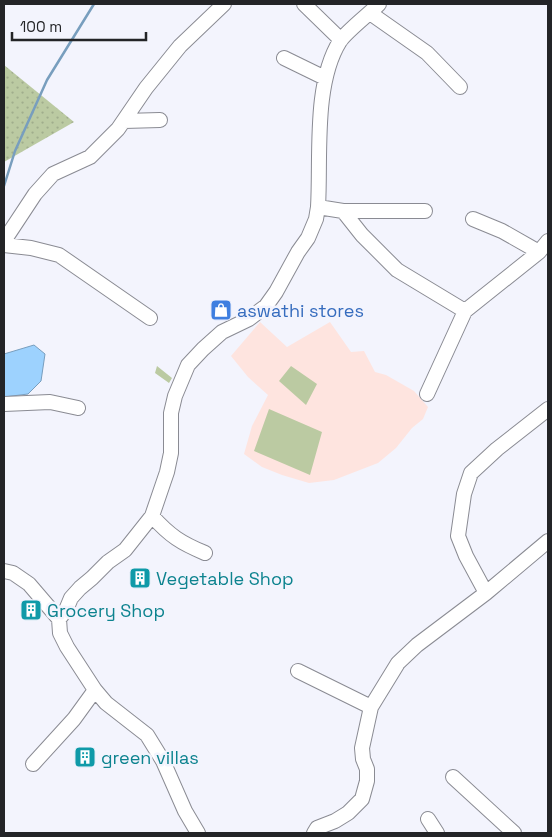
<svg xmlns="http://www.w3.org/2000/svg" width="552" height="837" viewBox="0 0 552 837" font-family="'Space Grotesk',sans-serif">
	<style>
		.education { fill: #fee4df }
		.grass { fill: url(#grass-dots) }
		.green { fill: #bbcaa2 }
		.water { fill: #9dd2fe; stroke: #789ebe }
		.lines { fill: none; stroke-linecap: round; stroke-linejoin: round }
		.stream { stroke: #789ebe; stroke-width: 2.5 }
		.minor-casing { stroke: #8a8b93; stroke-width: 16 }
		.minor { stroke: #fff; stroke-width: 14 }
		.labels { text-anchor: middle; dominant-baseline: central; stroke-width: 5; stroke-linejoin: round; paint-order: stroke }
		.shop-label { font-size: 18px; fill: #366cbe; stroke: #f3f4fd; text-anchor: start }
		.culture-label { font-size: 18px; fill: #0d838f; stroke: #f3f4fd; text-anchor: start }
	</style>
	<defs>
		<pattern id="grass-dots" width="8" height="8" patternUnits="userSpaceOnUse" patternTransform="scale(1.25)"><rect width="8" height="8" fill="#bbcaa2"/><path d="M2 2h.1M6 6h.1" fill="none" stroke="#a0ad8c" stroke-width="1.8" stroke-linecap="round"/></pattern>
	</defs>
	<rect width="100%" height="100%" fill="#f3f4fd"/>
	<path class="education" d="M260,322L287,347L330,322L351,352L364,351L375,372L386,375L414,391L428,407L423,419L412,428L396,448L378,463L334,480L309,483L282,475L262,467L244,454L252,426L268,395L248,377L231,356Z"/>
	<path class="grass" d="M4,65L74,122L4,162Z"/>
	<path class="green" d="M157,366L172,378L169,383L155,373Z
		M291,366L317,384L306,405L279,381Z
		M269,409L322,432L310,475L254,451Z"/>
	<path class="water" d="M34,345L45,354L41,381L28,394L4,397V354Z"/>
	<g class="lines">
		<path class="stream" d="M4,186L15,151L47,80L94,4"/>
		<g class="minor-casing">
			<path id="minor" d="M304,4L341,40
				M370,13L427,53L460,87
				M284,58L325,78
				M124,121L160,120
				M318,207L343,211H425
				M343,211L362,235L397,270L465,311L427,394
				M473,219L502,231L539,252
				M4,241L35,194L53,174L90,157L118,129L146,88L180,46L224,4
				M4,245L31,248L59,255L150,318
				M465,311L539,252L548,241
				M4,404L50,402L78,408
				M152,516C170,536 181,543 205,553
				M4,571L13,573L29,584L59,619L60,633L67,647L95,690L106,703L147,735L163,761L185,811L198,833
				M486,593L466,556L458,536L464,494L471,473L497,449L548,409
				M59,619L66,610L71,598L80,588L92,578L108,562L125,550L152,516L167,472L171,453V413L175,396L188,365L203,349L222,332L249,319L266,306L276,292L298,252L308,238L316,219L318,207C321,157 313,84 340,41C347,31 369,14 379,4
				M298,671L371,707
				M33,764L74,719L95,690
				M453,777L514,833
				M428,819L437,833
				M314,833L317,828L335,821L348,813L362,799L367,781V769L363,759L362,748L371,707L398,663L417,645L486,593L548,541"/>
		</g>
		<use href="#minor" class="minor"/>
	</g>
	<defs>
		<g id="shop-square" transform="scale(1.125)"><rect x="-9" y="-9" width="18" height="18" rx="4" fill="#3f7fe0" stroke="#f3f4fd"/><path d="M-5-2.5h2.3a2.7 3.5 0 0 1 5.4 0H5L5.5 6h-11ZM-1.5-2.5h3a1.5 2.3 0 0 0-3 0Z" fill="#fff"/></g>
		<g id="building-square" transform="scale(1.125)"><rect x="-9" y="-9" width="18" height="18" rx="4" fill="#0f9aa8" stroke="#f3f4fd"/><path d="M-4-6H4V6H1V3H-1V6H-4ZM-2.5-4.3h1.7v1.8h-1.7ZM.8-4.3h1.7v1.8H.8ZM-2.5-1h1.7V.8h-1.7ZM.8-1h1.7V.8H.8Z" fill="#fff"/></g>
	</defs>
	<g fill-rule="evenodd">
		<use href="#shop-square" x="221" y="310"/>
		<use href="#building-square" x="140" y="578"/>
		<use href="#building-square" x="31" y="610"/>
		<use href="#building-square" x="85" y="757"/>
	</g>
	<g class="labels">
		<g class="shop-label">
			<text x="237" y="310">aswathi stores</text>
		</g>
		<g class="culture-label">
			<text x="156" y="578">Vegetable Shop</text>
			<text x="47" y="610">Grocery Shop</text>
			<text x="101" y="757">green villas</text>
		</g>
	</g>
	<rect width="552" height="837" fill="none" stroke="#232427" stroke-width="10"/>
	<path d="M12 32v8h134v-8" fill="none" stroke="#232427" stroke-width="2.5"/>
	<text x="20" y="32" font-size="15" fill="#232427" stroke="#f3f4fd" stroke-width="4" paint-order="stroke">100 m</text>
</svg>
